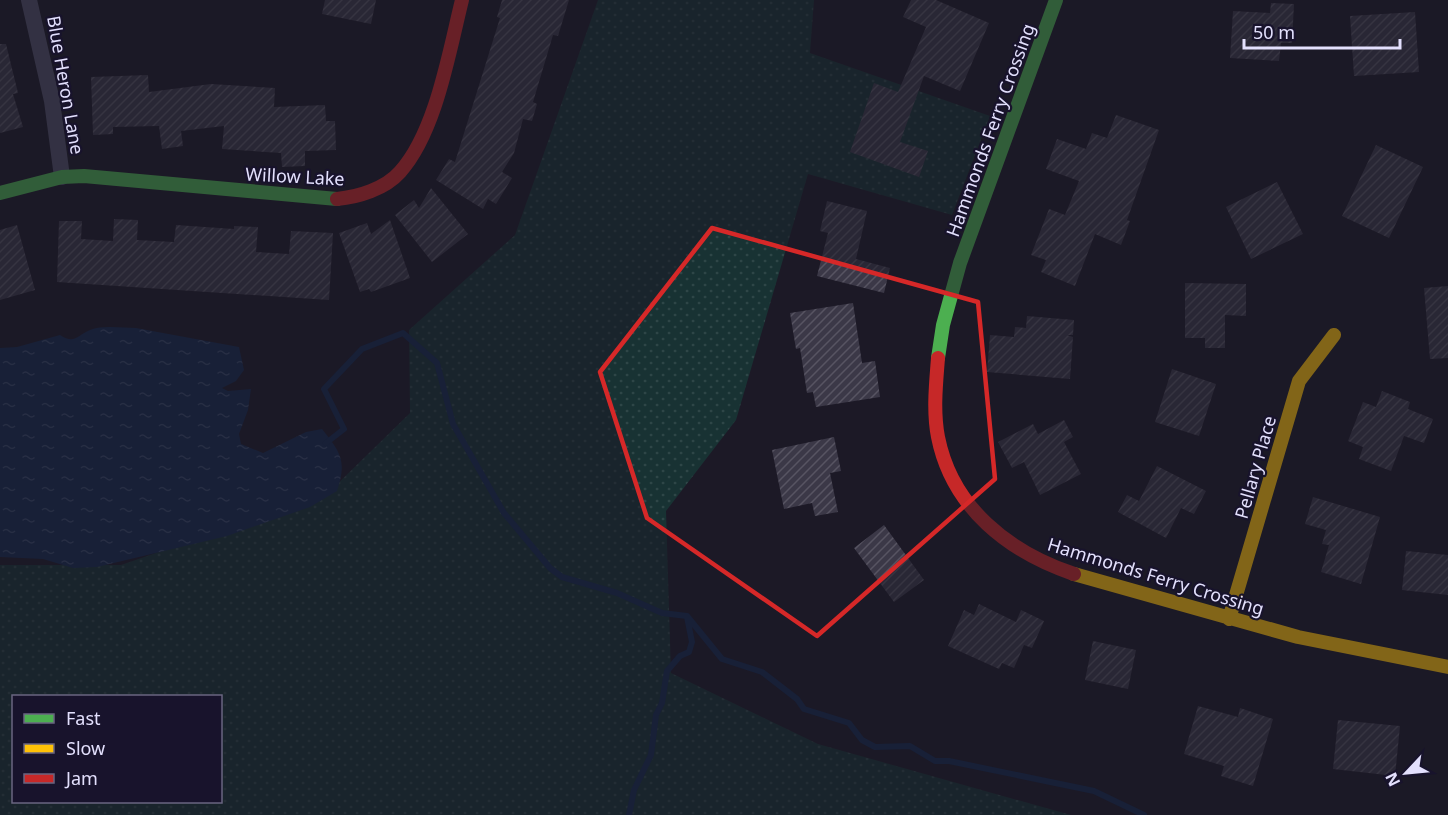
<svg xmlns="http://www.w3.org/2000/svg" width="1448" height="815" viewBox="0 0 1448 815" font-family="'Noto Sans',sans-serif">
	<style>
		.grass { fill: url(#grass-dots); fill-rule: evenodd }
		.water { fill: url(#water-ripples) }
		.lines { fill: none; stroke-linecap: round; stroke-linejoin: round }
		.stream { stroke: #14284c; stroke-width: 6 }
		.building { fill: url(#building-hatch) }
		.street { stroke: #504f66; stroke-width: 16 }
		.fast { stroke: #4caf50; stroke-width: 14 }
		.slow { stroke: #ffc107; stroke-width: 14 }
		.jam { stroke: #c62828; stroke-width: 14 }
		.marked { fill: none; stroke: #d62828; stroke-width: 4.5; stroke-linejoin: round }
		.labels { text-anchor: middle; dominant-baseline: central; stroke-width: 4.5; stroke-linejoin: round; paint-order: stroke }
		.street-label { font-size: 18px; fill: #e3e0fd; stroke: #18132c }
	</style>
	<defs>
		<pattern id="grass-dots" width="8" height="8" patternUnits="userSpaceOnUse" patternTransform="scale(1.5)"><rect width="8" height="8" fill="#183233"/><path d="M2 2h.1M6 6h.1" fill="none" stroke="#2e4647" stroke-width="1.8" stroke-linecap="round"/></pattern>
		<pattern id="water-ripples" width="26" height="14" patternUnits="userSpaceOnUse" patternTransform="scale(1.5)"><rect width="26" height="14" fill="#14284c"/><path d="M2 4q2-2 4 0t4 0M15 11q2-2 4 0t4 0" fill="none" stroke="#364767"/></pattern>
		<pattern id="building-hatch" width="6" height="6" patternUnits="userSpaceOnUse" patternTransform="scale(1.5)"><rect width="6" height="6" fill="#3b3847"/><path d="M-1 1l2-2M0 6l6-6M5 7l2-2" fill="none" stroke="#575462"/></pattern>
	</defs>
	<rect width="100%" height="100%" fill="#1c1926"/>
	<path class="grass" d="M598,0H814L810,53L990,116L952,215L808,174L736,420L666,511L671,673L818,744L1071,815H0V565H121L327,494L410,413L409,330L515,235ZM14,696H220V802H14Z"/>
	<path class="water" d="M136,328L239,347L244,370L236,381L222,388L228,391L251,389L248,410L239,434L241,444L263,453L306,432L322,429C341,453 347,461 337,491L310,507L227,536L97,567L73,568L43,559L0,557V348L17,347L60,335C75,345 77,335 90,330C102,325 123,328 136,328Z"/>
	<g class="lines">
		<path class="stream" d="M326,443L344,429L324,389L362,349L403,333L437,363L453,424L504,513L550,568L562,577L617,593L662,613L687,616L722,659L762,672L797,699L804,709L849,723L862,740L875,747L910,746L935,761H949L1094,791L1144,815
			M629,815L634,790L651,755L656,715L662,703L667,671L680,656L689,652L692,642L687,617"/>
	</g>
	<path class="building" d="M325,0H376L371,24L322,14Z
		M502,0H569L558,36L553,35L533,102L537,104L532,121L523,119L514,153L502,172L512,178L496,204L488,199L483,209L436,180L449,159L455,162L500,18L497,17Z
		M911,0H936L989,23L960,91L924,76L900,142L928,151L919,177L850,152L874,83L898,92L926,27L903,17Z
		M1271,3L1294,4L1292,43H1281L1279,61L1230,58L1233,11L1270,13Z
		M1415,12L1419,72L1354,76L1350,16Z
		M0,44H6L18,93L13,94L23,127L0,133Z
		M148,75L149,92L211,84L275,88L274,107L325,105L326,121H335L336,150L305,151V166L282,167L281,153L222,149L224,126L181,131L183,146L162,149L159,126L113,127V134L93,135L91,77Z
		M1116,115L1159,130L1127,220L1130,221L1121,245L1095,234L1075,286L1041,272L1046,260L1031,255L1049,209L1065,215L1079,181L1046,169L1057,139L1086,149L1092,133L1107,138Z
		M1376,145L1423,167L1389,238L1342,216Z
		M1277,182L1303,234L1251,259L1226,207Z
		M431,188L468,234L432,262L395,215L414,200L419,208Z
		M827,201L867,211L856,259L890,268L884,293L817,276L828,233L820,231Z
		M114,219L138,220L137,240L174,242L176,225L234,229V226L258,227L256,252L289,254L291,231L333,233L329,300L57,282L59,221H82L81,239L113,241Z
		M390,220L410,278L371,292L369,289L360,292L339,233L367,223L371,234Z
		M17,225L35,290L0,300V230Z
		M1185,283L1246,284V316L1225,315V348H1205V338H1185Z
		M1448,286V358L1430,359L1424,288Z
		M853,303L862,363L875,361L880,397L816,407L813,392L807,393L800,348L796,349L790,313Z
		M1027,316L1074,320L1073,335H1067L1073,337L1070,379L987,372L990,335L1014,337L1015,327L1026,328Z
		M1172,369L1216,384L1199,436L1155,422Z
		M1382,391L1410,402L1408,409L1433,419L1424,443L1404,436L1391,471L1359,459L1363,447L1348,441L1363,402L1376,407Z
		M1064,420L1073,437L1064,442L1081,474L1040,495L1024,462L1012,468L998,442L1033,424L1038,434Z
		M834,437L841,471L830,473L838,512L815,516L812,503L784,509L772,450Z
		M1157,466L1206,491L1194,514L1181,508L1166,538L1118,512L1127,495L1139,501Z
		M1313,497L1380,517L1361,584L1321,572L1329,545L1322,544L1326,530L1305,524Z
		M884,525L924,580L894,602L854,548Z
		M1406,551L1448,555V595L1402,590Z
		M979,604L1016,622L1021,610L1044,621L1032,648L1024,645L1014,668L1002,663L999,669L948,646L964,610L974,615Z
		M1093,641L1136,650L1128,689L1085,680Z
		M1198,706L1238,717L1240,708L1273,719L1253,786L1221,776L1224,766L1184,754Z
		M1338,720L1400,726L1395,776L1333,769Z"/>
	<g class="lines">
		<path class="street" d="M29,0L52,101L62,177"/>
		<path class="fast" d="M0,193L62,177L84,176L337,199
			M938,358L943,325L960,263L1056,0"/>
		<path class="slow" d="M1074,574L1298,637L1448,667
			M1229,619L1299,381L1334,335"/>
		<path class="jam" d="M337,199C358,197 385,189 400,172C436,132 449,52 462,0
			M938,358C936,384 933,411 938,437C952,508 1009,552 1074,574"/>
	</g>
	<path d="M0 0H1448V815H0ZM712,228L978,302L995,479L817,636L647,518L600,372Z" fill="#1c1926" fill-opacity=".55" fill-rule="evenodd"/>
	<path class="marked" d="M712,228L978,302L995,479L817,636L647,518L600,372Z"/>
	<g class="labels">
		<g class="street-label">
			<text transform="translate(66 85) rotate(80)">Blue Heron Lane</text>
			<text transform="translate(990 130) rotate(-70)">Hammonds Ferry Crossing</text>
			<text transform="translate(295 176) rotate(3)">Willow Lake</text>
			<text transform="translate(1255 467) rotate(-74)">Pellary Place</text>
			<text transform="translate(1156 576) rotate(17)">Hammonds Ferry Crossing</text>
		</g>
	</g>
	<rect x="12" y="695" width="210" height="108" fill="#18132c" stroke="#696580" stroke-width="1.5"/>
	<rect x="24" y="714" width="30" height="9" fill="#4caf50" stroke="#696580" stroke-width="1.5"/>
	<text x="66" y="725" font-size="18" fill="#e3e0fd">Fast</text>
	<rect x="24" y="744" width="30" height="9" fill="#ffc107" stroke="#696580" stroke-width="1.5"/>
	<text x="66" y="755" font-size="18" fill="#e3e0fd">Slow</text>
	<rect x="24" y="774" width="30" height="9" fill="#c62828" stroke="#696580" stroke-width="1.5"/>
	<text x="66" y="785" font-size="18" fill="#e3e0fd">Jam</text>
	<g transform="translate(1406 773) rotate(244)" stroke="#18132c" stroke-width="4.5" paint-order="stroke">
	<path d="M0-4.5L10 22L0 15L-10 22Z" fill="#e3e0fd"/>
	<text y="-9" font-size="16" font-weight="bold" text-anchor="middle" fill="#e3e0fd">N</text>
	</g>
	<path d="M1244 39v9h156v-9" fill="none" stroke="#e3e0fd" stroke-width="3"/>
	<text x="1253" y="39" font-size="18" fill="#e3e0fd" stroke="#18132c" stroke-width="4.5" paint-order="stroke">50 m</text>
</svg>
